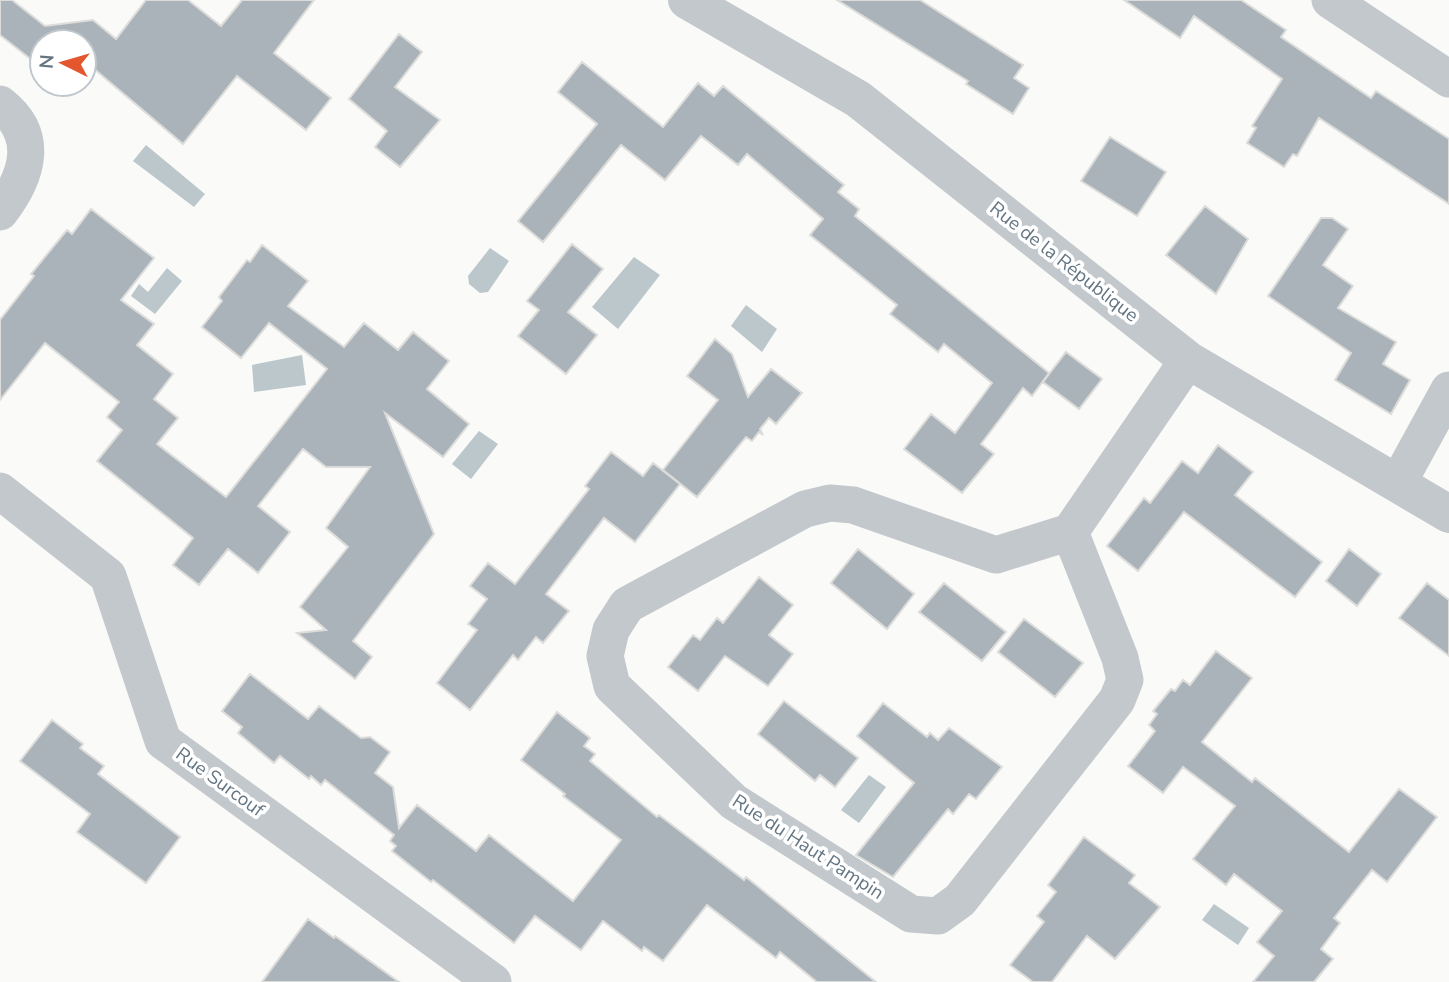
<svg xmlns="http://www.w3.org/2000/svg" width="1449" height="982" viewBox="0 0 1449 982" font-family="'Nunito Sans',sans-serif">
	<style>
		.water { fill: #bbc7cb }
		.building { fill: #aab3b9; stroke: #dcdcda; stroke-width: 2 }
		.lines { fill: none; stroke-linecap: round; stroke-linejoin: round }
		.minor { stroke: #c3c8cc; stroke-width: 37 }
		.tertiary { stroke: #c3c8cc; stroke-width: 38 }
		.labels { text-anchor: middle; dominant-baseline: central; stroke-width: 7; stroke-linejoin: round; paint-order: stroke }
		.street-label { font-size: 19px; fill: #657683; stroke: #fff }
	</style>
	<rect width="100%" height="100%" fill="#fafaf8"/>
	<path class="water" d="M146,145L205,194L194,207L133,161Z
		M490,248L509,261L488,292L480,293L469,284L468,276Z
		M634,257L660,275L618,329L592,307Z
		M167,268L182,281L155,314L131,296L139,284L148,292Z
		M746,305L777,329L762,352L731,326Z
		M302,355L306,385L254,392L252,365Z
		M479,431L498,444L471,479L452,464Z
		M869,775L886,787L859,823L841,810Z
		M1214,904L1249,928L1238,945L1202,920Z"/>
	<path class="building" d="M0,0H12L45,26L93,20L116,39L146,0H188L221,26L242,0H314L274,53L331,98L306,130L237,76L183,144L93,68L84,79V42H42V68L0,35Z
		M837,0H920L1023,65L1014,78L1029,88L1013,114L966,84L968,81Z
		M1124,0H1241L1286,30L1281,37L1371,98L1376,91L1449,139V204L1319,118L1297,156L1293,154L1284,167L1247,143L1256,128L1252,126L1282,79L1194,16L1180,38Z
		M399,34L422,52L395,87L440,120L400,167L375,147L387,131L349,99Z
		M582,62L663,127L698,83L714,96L723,86L844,185L838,192L859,209L855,216L1049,373L1032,396L1023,388L1000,419L981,444L994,454L962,493L904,449L931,414L955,433L992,383L944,344L938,352L890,314L897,305L810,235L823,219L747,154L738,165L701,136L665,180L621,145L543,242L518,221L597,124L558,92Z
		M1110,137L1166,172L1137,216L1081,181Z
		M1205,206L1248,239L1216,294L1166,255Z
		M91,209L154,258L121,300L154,324L137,345L173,374L154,399L178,418L157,444L226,497L327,369L269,323L241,358L202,327L222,301L219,297L247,260L250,262L262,245L308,281L288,306L344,347L364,323L398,350L413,332L449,361L427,389L469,424L443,457L385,413L434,534L353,641L372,657L355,679L297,633L326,630L300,607L348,547L326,528L370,467H326L303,449L258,506L290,532L258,573L228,549L199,585L173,565L193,538L97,461L122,430L107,417L119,402L45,343L0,400V320L34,276L31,274L67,230L72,234Z
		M1321,218H1332L1348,229L1323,265L1353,286L1338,308L1396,342L1383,364L1410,380L1391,414L1335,380L1351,353L1268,296Z
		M572,244L603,269L568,312L597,335L566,374L518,336L539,310L527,301Z
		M715,339L732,354L748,397L771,369L802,393L776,424L769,418L760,429L763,435L759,432L752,441L746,437L697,497L663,470L718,400L687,376Z
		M1066,352L1102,379L1079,409L1043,382Z
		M1218,445L1253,472L1235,495L1322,562L1295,597L1184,512L1138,571L1107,546L1144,498L1150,503L1182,461L1198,473Z
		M611,452L643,476L653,463L680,484L635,542L604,518L546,594L569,611L543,643L536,637L518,660L513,655L470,710L437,683L477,630L468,624L487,599L470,586L488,563L515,584L589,489L585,486Z
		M858,549L914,594L887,629L831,583Z
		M1349,549L1381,574L1357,606L1326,581Z
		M759,577L793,605L769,635L793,654L768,686L725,656L698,691L668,667L693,635L700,640L717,618L723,623Z
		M944,583L1006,632L982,661L919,612Z
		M1427,583L1449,600V656L1399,618Z
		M1024,619L1083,663L1055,697L998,652Z
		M1216,651L1252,678L1202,742L1252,782L1255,778L1349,852L1399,789L1437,817L1387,882L1372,870L1334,918L1340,923L1321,949L1333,959L1314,982H1253L1274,956L1257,942L1282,911L1234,874L1226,885L1193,859L1235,806L1183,767L1163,793L1128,766L1155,731L1149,725L1157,714L1153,711L1171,689L1175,691L1183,680L1190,685Z
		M250,674L308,719L319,706L361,738L370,737L390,752L375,773L393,787L399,828L417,805L476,851L489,835L573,901L621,840L563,796L565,794L521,760L557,712L590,738L584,746L595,754L590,761L657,817L659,815L744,880L746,877L876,982H817L780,952L776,958L707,905L663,961L644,947L642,951L603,921L581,950L535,916L514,943L433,880L431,882L392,851L396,846L390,841L394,835L325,780L321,785L311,776L309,779L280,756L274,763L238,733L242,727L222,711Z
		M784,701L858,758L835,787L820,775L815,781L758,734Z
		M883,703L927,737L930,733L938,740L949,728L1002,767L976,799L969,794L953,814L948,809L893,877L856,855L914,783L857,736Z
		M52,720L83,744L80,748L104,766L98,774L180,837L146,883L77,832L90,814L20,761Z
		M1084,837L1135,875L1129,883L1160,907L1115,959L1087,936L1052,982H1033L1010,965L1044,922L1037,916L1056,892L1048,885Z
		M308,919L334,938L335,936L399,982H262Z"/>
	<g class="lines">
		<path class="minor" d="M1330,0L1449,79
			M0,104C41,136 27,177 0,212
			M1398,483L1449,390
			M0,491L108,576L163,741L493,982
			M1070,532L1120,658L1125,680L1117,700L960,900L938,916L911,914L734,802L612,686L605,656L611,630L627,605L805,509L830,503L853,505L996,555L1070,532L1188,360"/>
		<path class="tertiary" d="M687,0L858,99L1188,360L1449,514"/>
	</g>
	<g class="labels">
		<g class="street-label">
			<text transform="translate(1064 262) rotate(38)">Rue de la République</text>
			<text transform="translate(220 782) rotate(36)">Rue Surcouf</text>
			<text transform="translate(808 847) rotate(33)">Rue du Haut Pampin</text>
		</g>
	</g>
	<g transform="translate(63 63) rotate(275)"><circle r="33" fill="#ffffff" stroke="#c1c8cd" stroke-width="2"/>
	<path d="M0-5L12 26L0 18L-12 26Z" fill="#e4572e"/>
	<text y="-10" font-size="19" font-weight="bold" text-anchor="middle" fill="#657683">N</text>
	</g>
</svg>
